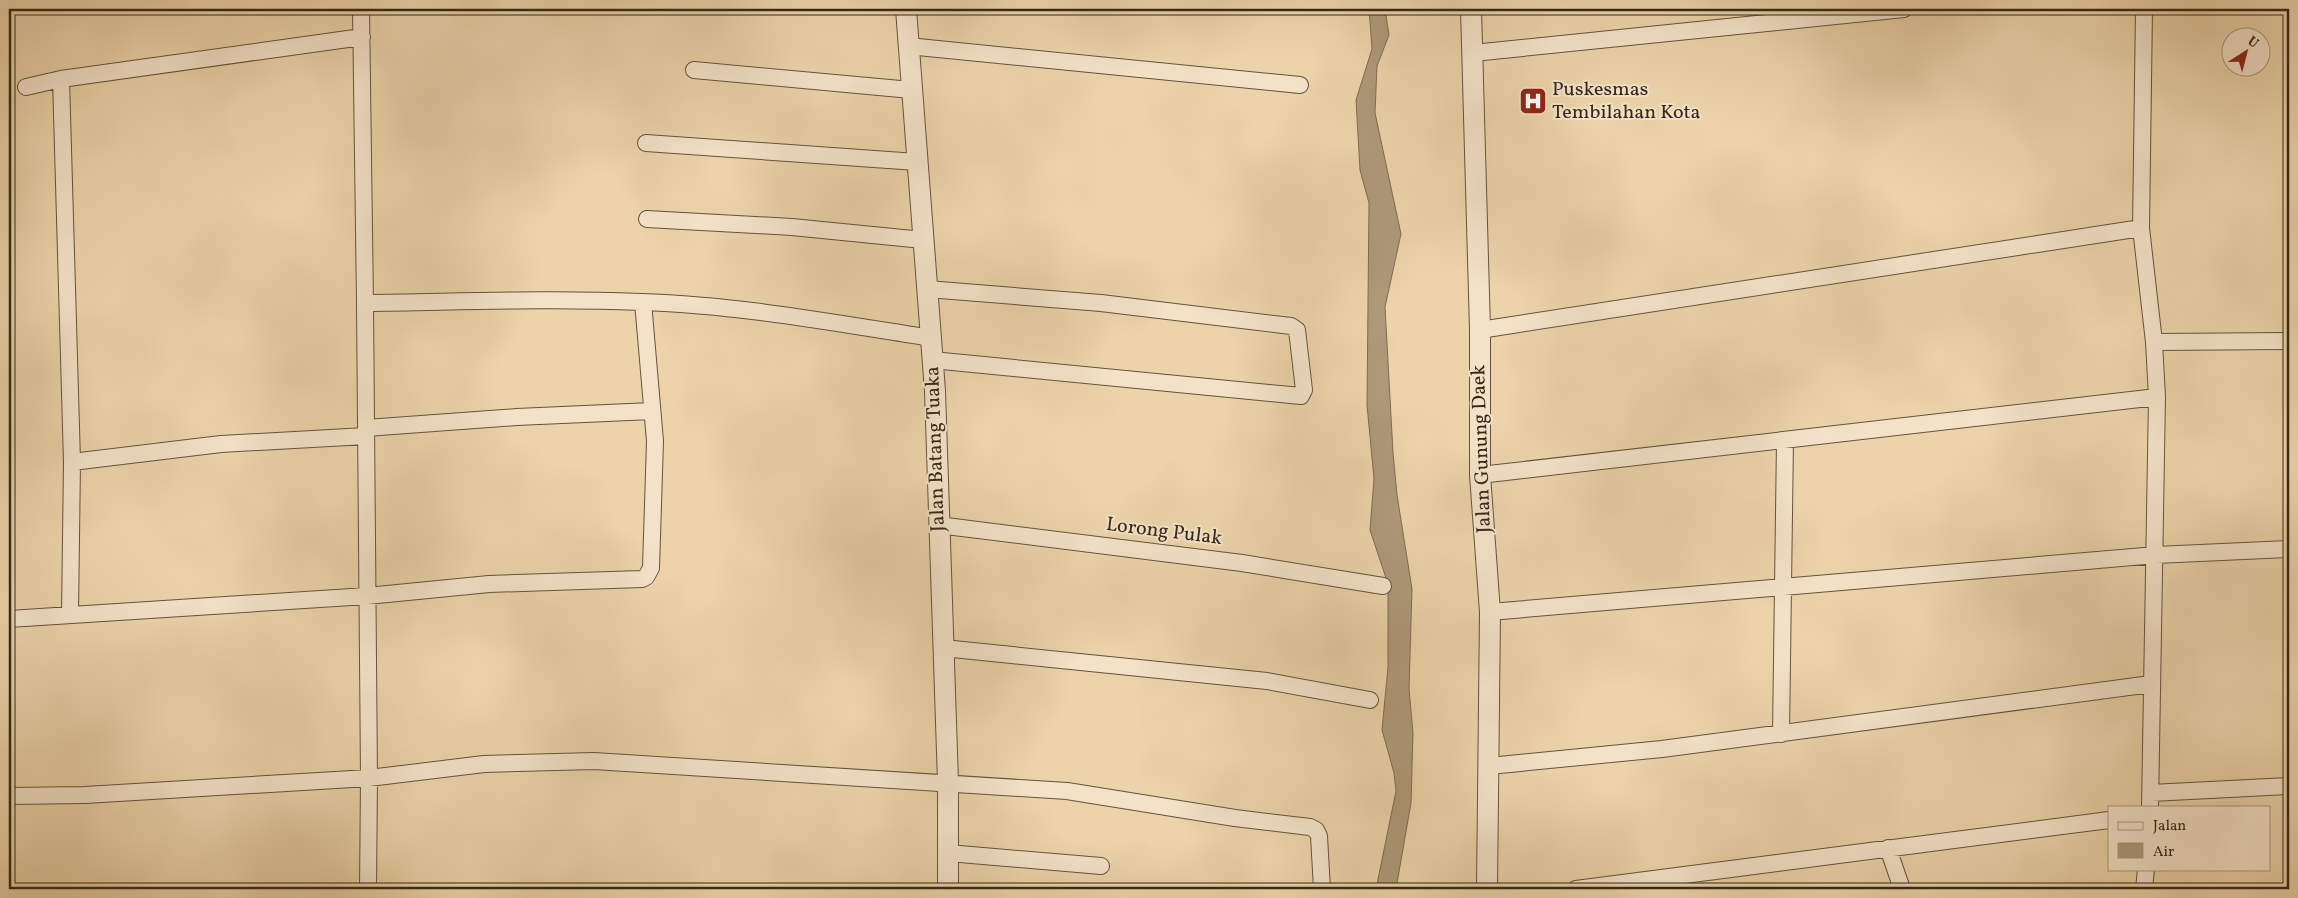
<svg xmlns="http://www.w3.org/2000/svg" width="2298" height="898" viewBox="0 0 2298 898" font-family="Vollkorn,serif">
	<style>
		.water { fill: #ae9979; stroke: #7e6c53 }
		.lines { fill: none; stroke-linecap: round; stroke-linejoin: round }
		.minor-casing { stroke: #64533d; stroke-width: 18 }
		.tertiary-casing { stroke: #64533d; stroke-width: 22 }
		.minor { stroke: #f3e2c8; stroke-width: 16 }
		.tertiary { stroke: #f3e2c8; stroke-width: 20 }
		.labels { text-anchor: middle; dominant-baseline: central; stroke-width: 4; stroke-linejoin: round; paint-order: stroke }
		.poi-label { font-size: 20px; fill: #362819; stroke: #f3e2c8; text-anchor: start }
		.street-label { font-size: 20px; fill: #362819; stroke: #f3e2c8 }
	</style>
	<rect width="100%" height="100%" fill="#ecd3aa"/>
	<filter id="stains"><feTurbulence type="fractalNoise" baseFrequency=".004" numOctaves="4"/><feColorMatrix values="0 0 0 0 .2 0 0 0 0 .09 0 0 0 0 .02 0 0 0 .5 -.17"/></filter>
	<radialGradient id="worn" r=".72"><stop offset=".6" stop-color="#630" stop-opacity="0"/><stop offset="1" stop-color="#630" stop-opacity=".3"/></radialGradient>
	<path class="water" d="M1369,9H1385L1389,35L1377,66L1375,113L1401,234L1385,307L1393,453L1397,495L1412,589L1409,689L1413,733L1411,803L1396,889H1376L1396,791L1394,773L1382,730L1388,667V584L1370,530L1374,479L1367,405L1369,203L1360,170L1356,100L1372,49Z"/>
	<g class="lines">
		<g class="minor-casing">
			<path id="minor" d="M361,9L365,303L369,778L368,889
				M2144,9L2141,228L2154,342L2157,397L2150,807
				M908,46L1300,85
				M1473,53L1904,9
				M694,70L911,90
				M61,79L72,462L70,614
				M26,87L61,79L362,37
				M646,143L917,162
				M647,219L792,227L923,240
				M927,289L1101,303L1291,326L1297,330L1304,390L1301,396L932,360
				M365,303C457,302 549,298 641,302C739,305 835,323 931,338
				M1480,330L2141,228
				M2154,342L2289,341
				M366,428L517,417L652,411
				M72,462L221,444L366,436
				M1480,475L2157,397
				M938,525L1242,563L1383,586
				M1490,612L2156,555L2289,549
				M9,619L367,596L489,584L642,579L646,577L651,568L655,441L643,302
				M943,648L1267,681L1370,700
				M1781,734L1785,440
				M1489,766L1662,749L2151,684
				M2151,793L2289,786
				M9,796L85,795L369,778L484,764L594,761L1067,791L1235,818L1310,827L1316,830L1319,836L1322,889
				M1888,848L1902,889
				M948,853L1101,866
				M1576,889L2109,820
				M2144,889L2146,869"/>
		</g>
		<g class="tertiary-casing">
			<path id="tertiary" d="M906,9L935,391L948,782V889
				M1471,9L1480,330V475L1490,612L1487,889"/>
		</g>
		<use href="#minor" class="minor"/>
		<use href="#tertiary" class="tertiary"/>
	</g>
	<defs>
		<g id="hospital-square" transform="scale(1.4375)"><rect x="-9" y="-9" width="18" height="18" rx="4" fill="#8f2418" stroke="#f3e2c8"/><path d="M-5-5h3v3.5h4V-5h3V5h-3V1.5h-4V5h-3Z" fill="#fff"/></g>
	</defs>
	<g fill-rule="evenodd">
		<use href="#hospital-square" x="1533" y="101"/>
	</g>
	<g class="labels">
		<g class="poi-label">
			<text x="1552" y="90">Puskesmas<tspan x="1552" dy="23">Tembilahan Kota</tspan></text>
		</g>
		<g class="street-label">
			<text transform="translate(936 449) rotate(-92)">Jalan Batang Tuaka</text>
			<text transform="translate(1482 449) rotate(-92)">Jalan Gunung Daek</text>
			<text transform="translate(1164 532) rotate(7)">Lorong Pulak</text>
		</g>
	</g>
	<rect width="2298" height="898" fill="none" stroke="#ecd3aa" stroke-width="30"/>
	<rect x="10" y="10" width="2278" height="878" fill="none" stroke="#362819" stroke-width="2.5"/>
	<rect x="15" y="15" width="2268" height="868" fill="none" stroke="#362819"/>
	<rect x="2108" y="806" width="162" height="65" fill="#f3e2c8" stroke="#a79882"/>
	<rect x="2118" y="822" width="25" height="8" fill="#f3e2c8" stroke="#a79882"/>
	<text x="2153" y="830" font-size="15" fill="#362819">Jalan</text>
	<rect x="2118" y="843" width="25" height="15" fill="#ae9979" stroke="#a79882"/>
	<text x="2153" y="856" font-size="15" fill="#362819">Air</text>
	<g transform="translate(2246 52) rotate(36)"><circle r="24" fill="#f3e2c8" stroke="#a79882"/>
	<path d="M0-4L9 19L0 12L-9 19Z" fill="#8f2418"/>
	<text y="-8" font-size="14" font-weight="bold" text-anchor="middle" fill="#362819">U</text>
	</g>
	<rect width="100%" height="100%" filter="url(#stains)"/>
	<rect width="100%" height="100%" fill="url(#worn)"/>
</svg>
